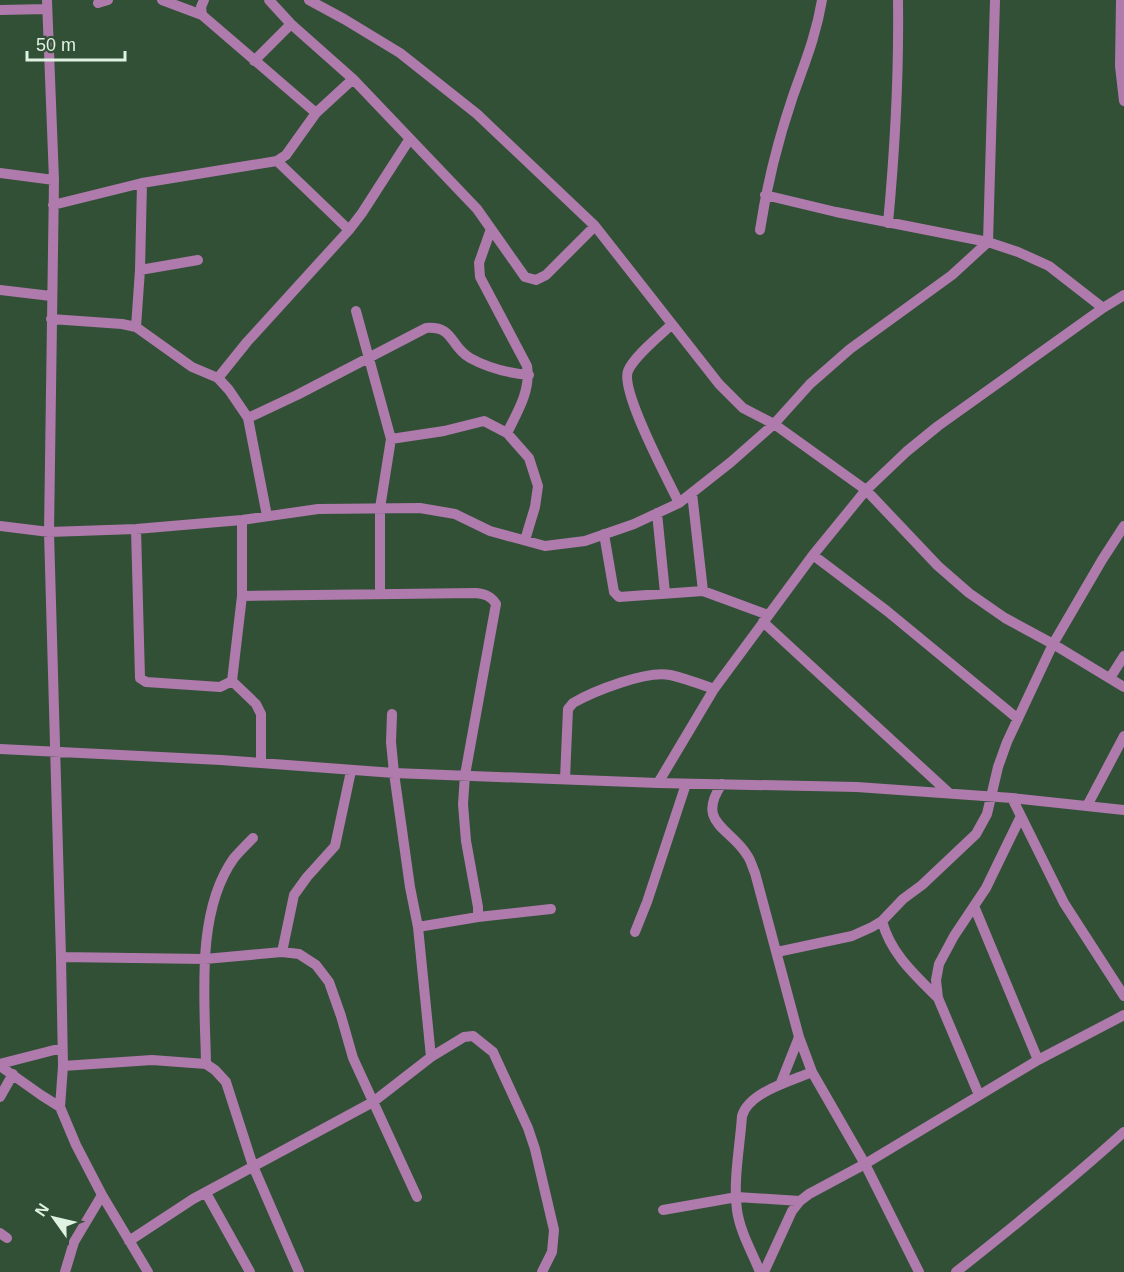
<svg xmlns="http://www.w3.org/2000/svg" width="1124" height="1272" viewBox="0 0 1124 1272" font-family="Arial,sans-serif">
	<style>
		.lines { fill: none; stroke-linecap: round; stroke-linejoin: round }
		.minor { stroke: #af7aac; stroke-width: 10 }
	</style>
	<rect width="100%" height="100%" fill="#315036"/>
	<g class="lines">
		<path class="minor" d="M47,0L54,180L49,532L61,957L63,1066L60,1107L76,1145L102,1195L148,1272
			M162,0L202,15
			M204,0L201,7L202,15L316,113
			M269,0L291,24L353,79L477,209L525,277L536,280L546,275L595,226
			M309,0L344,19L400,53L477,114L595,226L719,384L743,408L774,424L866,490L938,566L969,593L1005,618L1053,644L1124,687
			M1121,0L1120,66L1124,101
			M98,3L108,0
			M0,10L47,9
			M254,61L291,24
			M277,161L349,230
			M0,173L54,180
			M765,195L836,212L988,242L1018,252L1049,266L1103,308
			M53,205L142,183L277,161L286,155L316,113L353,79
			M888,223C895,149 899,74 898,0
			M491,229L479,263L480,277L527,366C531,390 518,411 507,433
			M760,230C767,184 778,140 793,96C805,62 816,36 822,0
			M140,270L198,260
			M0,290L51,296
			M356,311L391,439L380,508V594
			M51,319L122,324L136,327L192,367L218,378L229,390L248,418L267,516
			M672,324C660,336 634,356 628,371C620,391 668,480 679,503
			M136,327L140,270L142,183
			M218,378L247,342L349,230L362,213L409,140
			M248,418L297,395L426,328C455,326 449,346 470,358C488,368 508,373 529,375
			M391,439L444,431L484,421L507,433L529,458L538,486L535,507L525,540
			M692,493L703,591
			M657,513L665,593
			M0,526L49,532L136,529L242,520L318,509L420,508L455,514L490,531L545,546L585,541L634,524L679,503L731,462L774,424L810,384L850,349L952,275L988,242L995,0
			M136,529L140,678L146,682L220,687L232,681
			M604,534L614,592L619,597L703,591L768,615
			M813,555L887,611L1018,719
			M242,596L476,593C485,594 491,596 496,604L465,775L463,804L466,841L478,907V917L418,927
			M763,622L949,793
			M1110,678L1124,656
			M232,681L242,596V520
			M232,681L256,704L261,714V763
			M392,714L391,742L394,773L410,887L418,927L431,1057
			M0,749L221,760L394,773L658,783L857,787L1012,798L1124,810
			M565,779L568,709L573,703C594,691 647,670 670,675C684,678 700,684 714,689
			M658,783L714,689L813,555L866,490L906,452L938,426L1103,308L1124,295
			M722,784C695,823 731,828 747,855C751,860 752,867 755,873L799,1037L812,1072L865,1164L919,1272
			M1012,798L1064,903L1124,996
			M1087,806L1124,736
			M974,906L1038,1060
			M478,917L551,909
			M882,921C891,954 914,974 938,998
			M635,932L647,902L686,784
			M282,952L294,895L307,877L335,846L351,771
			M777,952L852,936L872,927L882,921L903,899L922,885L976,834L987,814L998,767L1007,742L1053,644L1102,560L1124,526
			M61,957L205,959L282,952L299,954L316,965L329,982L341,1016L353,1058L417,1197
			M0,1064L62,1048
			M206,1064C205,1000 195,912 234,858C240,851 247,844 253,838
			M0,1066L41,1095L60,1107
			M63,1066L152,1060L206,1064L215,1070L226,1082L253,1166L299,1272
			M780,1085L799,1037
			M979,1095L938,998L936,980L939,964L954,936L986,888L1021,816
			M0,1097L13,1074
			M206,1193L250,1272
			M663,1210L737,1197L800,1201
			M0,1233L7,1238
			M129,1241L193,1199L373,1102L431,1057L464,1037L473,1036L493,1052L528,1128L535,1149L554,1230L552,1252L542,1272
			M65,1272L74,1242L102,1195
			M760,1272C752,1252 740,1232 737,1210C733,1180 740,1146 742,1116C749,1092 791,1081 812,1072
			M764,1272L792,1211L800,1201L809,1194L865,1164L1038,1060L1124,1015
			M956,1272C1013,1227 1070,1181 1124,1132"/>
	</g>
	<g transform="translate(54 1218) rotate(304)" stroke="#315036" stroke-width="4.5" paint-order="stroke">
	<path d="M0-4.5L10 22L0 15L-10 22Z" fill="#e0f2e2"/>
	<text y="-9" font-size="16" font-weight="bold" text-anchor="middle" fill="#e0f2e2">N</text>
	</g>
	<path d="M27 51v9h98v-9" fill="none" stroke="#e0f2e2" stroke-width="3"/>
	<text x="36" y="51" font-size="18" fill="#e0f2e2" stroke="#315036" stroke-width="4.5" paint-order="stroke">50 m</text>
</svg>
